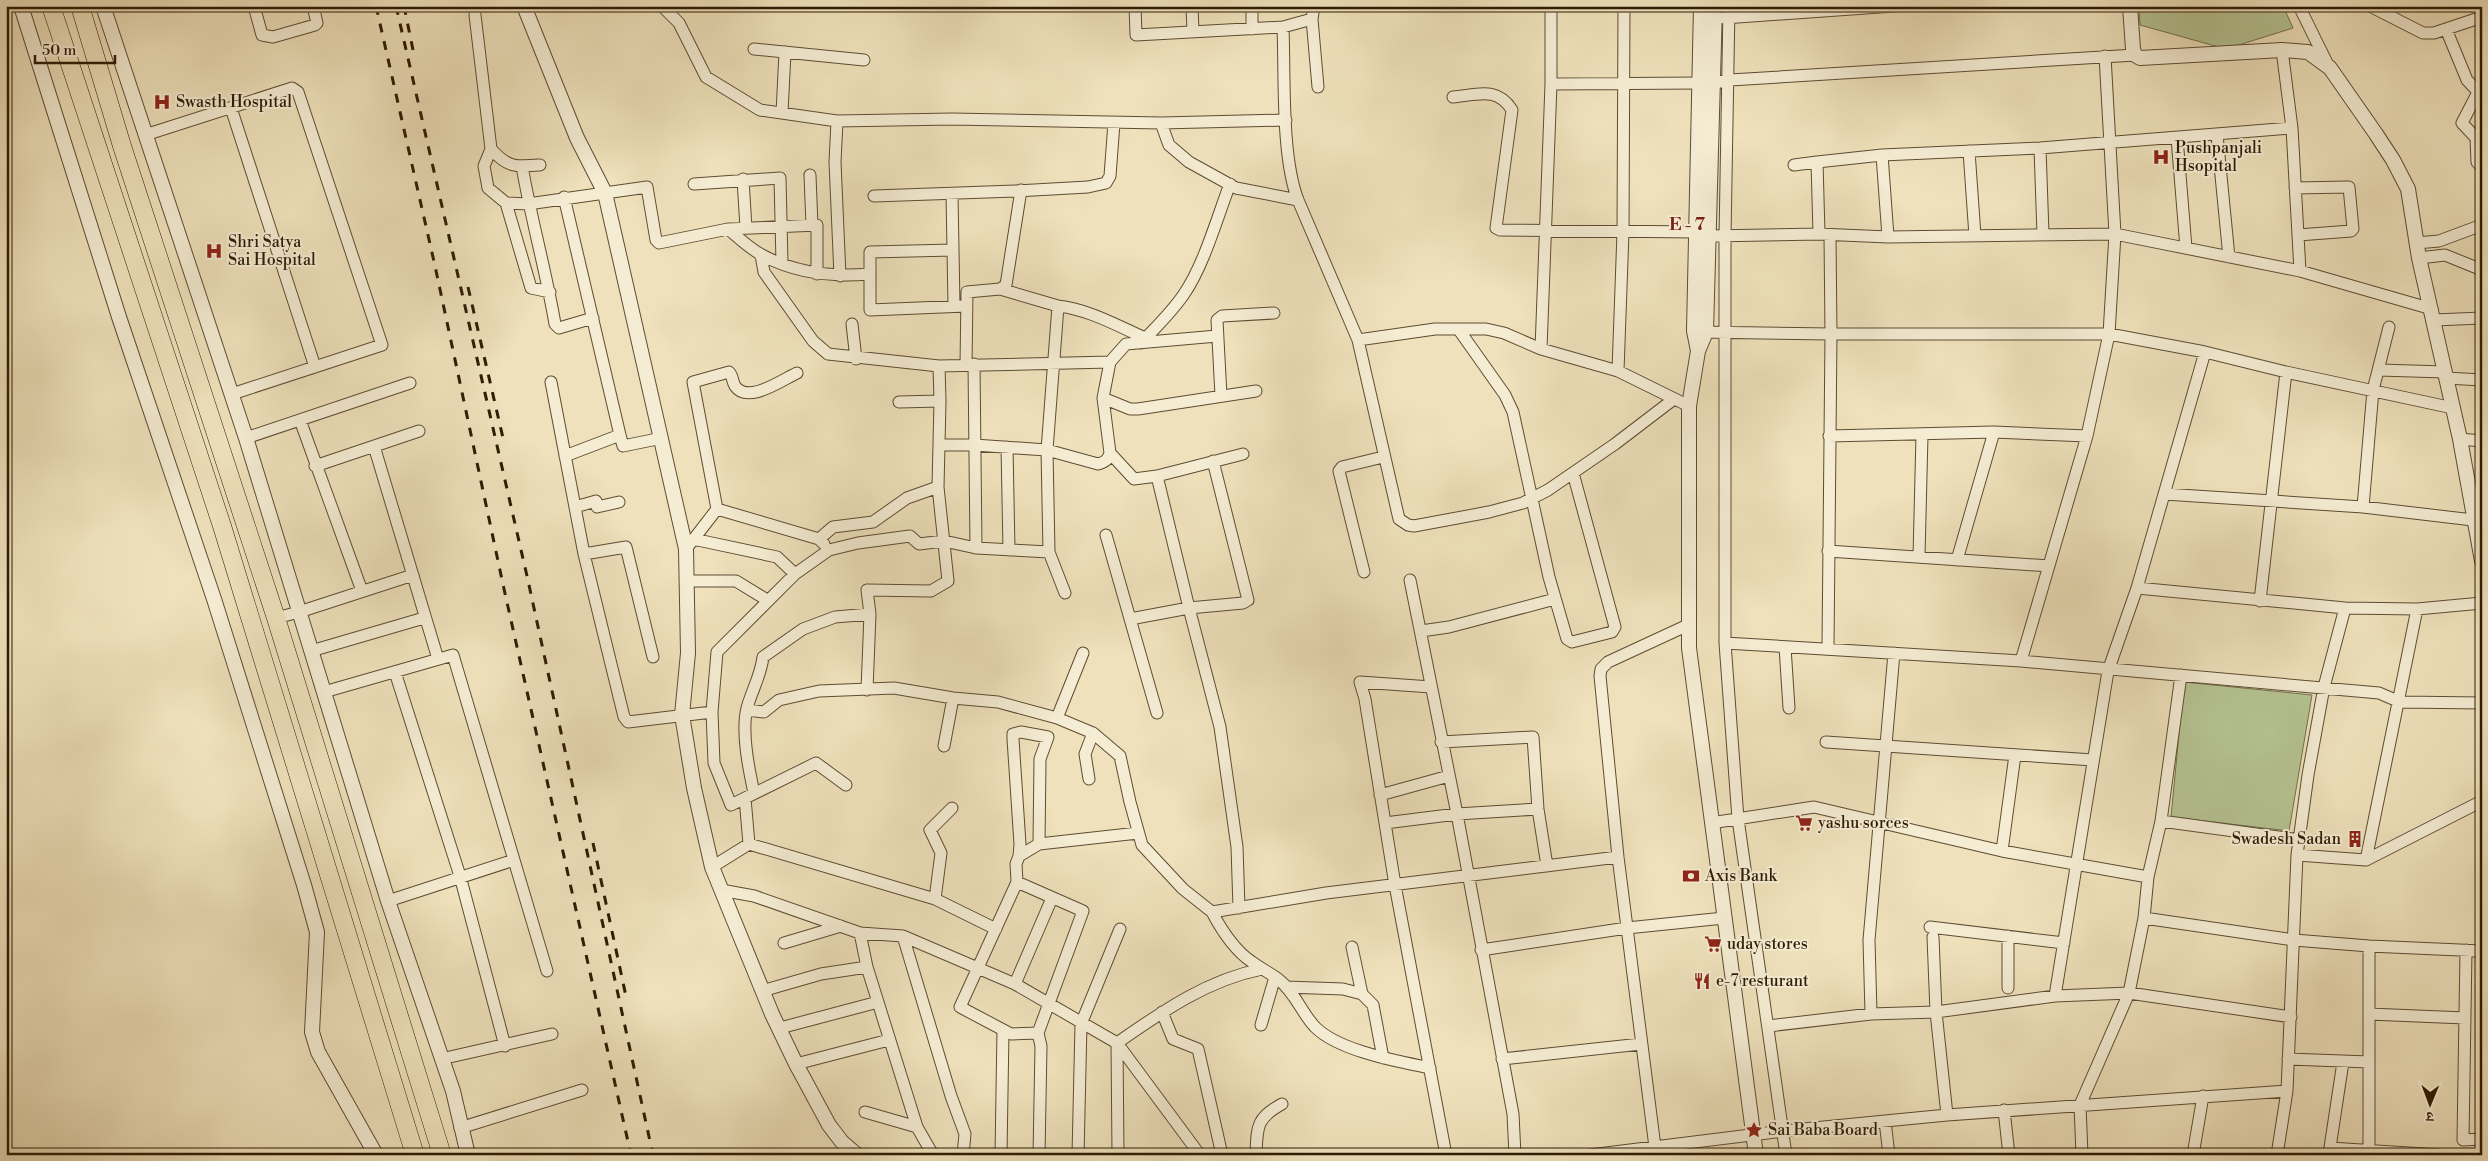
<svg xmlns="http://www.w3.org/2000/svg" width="2488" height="1161" viewBox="0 0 2488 1161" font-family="'Libre Bodoni','Noto Serif Devanagari',serif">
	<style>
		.green { fill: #b5c392; stroke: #726f4b }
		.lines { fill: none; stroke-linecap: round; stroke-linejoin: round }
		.minor-casing { stroke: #5e4c32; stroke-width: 13 }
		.tertiary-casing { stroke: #5e4c32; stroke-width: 16 }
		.primary-casing { stroke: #2e1b04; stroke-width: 19 }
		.minor { stroke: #f4ecd3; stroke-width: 11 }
		.tertiary { stroke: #f4ecd3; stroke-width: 14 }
		.primary { stroke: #eee1bb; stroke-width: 18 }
		.rail { stroke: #2e1b04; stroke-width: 3; stroke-dasharray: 9 9; stroke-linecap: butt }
		.labels { text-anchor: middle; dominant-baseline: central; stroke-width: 4; stroke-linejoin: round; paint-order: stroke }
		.poi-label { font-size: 16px; fill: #2e1b04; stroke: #f4ecd3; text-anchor: start }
		.neighbourhood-label { font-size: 18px; font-weight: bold; fill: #7a1f14; stroke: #f4ecd3 }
	</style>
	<rect width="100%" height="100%" fill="#eee1bb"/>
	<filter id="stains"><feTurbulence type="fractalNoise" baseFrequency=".004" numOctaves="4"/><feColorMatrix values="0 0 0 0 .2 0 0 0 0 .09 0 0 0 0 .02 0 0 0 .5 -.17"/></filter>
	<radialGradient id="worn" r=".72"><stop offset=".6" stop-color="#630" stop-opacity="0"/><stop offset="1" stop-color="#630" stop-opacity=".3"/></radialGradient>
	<path class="green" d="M2139,6H2283L2293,28L2226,49L2140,25Z
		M2184,682L2312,695L2289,831L2171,817Z"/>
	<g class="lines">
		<g class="minor-casing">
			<path id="minor" d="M254,6L262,35L273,37L315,25L317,23L313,6
				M662,6L679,23L706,77L760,110L837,121L952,119L1161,123L1286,120
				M1135,6L1136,35L1283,27
				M1192,6L1193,31
				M1252,6V29
				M1314,6L1312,19L1283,27C1285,76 1281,156 1298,200L1358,340L1399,519L1408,525L1414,526L1489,512L1523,503L1548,490L1615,444L1674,399
				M1729,6L1725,237V643L1738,819L1786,1155
				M2299,6L2329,67
				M2370,6L2423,33H2434L2482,17
				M475,15L491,149L484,166L488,188L506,203L528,204L647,187L656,240L659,243L728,229L817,225V274
				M1724,18L1894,6
				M1312,19L1318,87
				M2446,29L2467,80L2482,96
				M754,49L864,60
				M2282,50L2292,128L2300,271
				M1714,83L1730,80L2135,55
				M1551,84L1700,83
				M2478,92L2462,123L2476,138L2477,162L2482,167
				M1453,97C1477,95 1497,86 1512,110L1496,228L1500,230L1696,232
				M231,108L315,367
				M782,113L785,52
				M837,121L835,162L840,276
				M1161,123L1169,145L1189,162L1236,188L1298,200
				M145,135L292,88L298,92L382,345L232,394
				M2217,135L2229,257
				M2177,138L2186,248
				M2040,148L2043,234
				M491,149C508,168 516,167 540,165
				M1969,151L1975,236
				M1882,155L1888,237
				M1794,165L1817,162
				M522,166C531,219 546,271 555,324L559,328L593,318
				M810,175L812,226
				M743,179L746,228
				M694,184L780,178L782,263
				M2295,188L2349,187L2353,229L2351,231L2298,235
				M952,194L954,306
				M874,196L1015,191L1088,187L1106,183L1110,176L1114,123
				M564,197L620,435
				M506,203L531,288L550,292
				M728,229C739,238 750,249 762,255C795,273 832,277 868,274
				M1819,234L1817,162L1882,155L2040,148L2292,128
				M1709,236L1819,234L1888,237L2115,234L2300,271L2432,309
				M2416,243L2439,241L2482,225
				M953,250L870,252V310L966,306
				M761,255L764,272L813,341L828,354L939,366L1110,362L1126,344L1217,336
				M2419,258L2445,255L2482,270
				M1000,289L1058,306
				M2434,320L2482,318
				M852,324L856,359
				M1459,330L1505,395L1513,412L1549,577L1567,639L1572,642L1612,632L1615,627L1573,473
				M1698,332L1831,334H2109L2205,352L2286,372L2453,408
				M1358,340L1435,329H1486L1504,333L1541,349L1618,371L1689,406
				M1141,343C1156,327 1172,312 1184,294C1204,265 1217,218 1230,184
				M1541,349L1551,84V6
				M974,364L976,548
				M966,365L967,292L1000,289L1006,285L1021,190
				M2379,370L2445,372
				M1618,371L1623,232L1624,6
				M2446,378L2482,380
				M551,382L584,554L624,717L628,722L712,712
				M1221,396L1217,320L1222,316L1274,313
				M1103,398L1130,409H1138L1256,391
				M899,402L940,401
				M300,420L362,591
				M1829,436L1994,432L2087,436
				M246,438L410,383
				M2460,439L2482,441
				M939,445H974L1047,450L1098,464C1105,462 1108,460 1110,453L1103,398L1110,362
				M374,446L438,659
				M1007,447L1009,550
				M1110,453L1134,479L1157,476L1189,608L1130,619
				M565,456L620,435L623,446L662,438
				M1213,461L1248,600L1243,603L1189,608L1220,727L1237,847L1239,908
				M315,466L419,431
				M1157,476L1243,454
				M2164,494L2363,507L2473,520
				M575,507L596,501L597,507L619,502
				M2363,507L2373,390L2389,327
				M717,509L819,539L824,544
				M1106,535L1157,713
				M693,539L777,557L795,574
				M819,539L833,527L873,522L907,498L938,487
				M686,549L717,509L693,382L729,372C733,376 732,381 735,386C748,405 783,379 797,373
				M1828,551L2049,566
				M584,554L626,547L653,657
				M1919,557L1922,435
				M1957,560L1994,432
				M1364,572L1339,471L1342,467L1383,457
				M1410,580L1457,814L1513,1114L1515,1155
				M688,581H736L767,600
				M2137,588L2345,608L2417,609L2482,603
				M1065,593L1049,552L1047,450L1058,306C1088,309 1118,326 1145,338
				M2260,601L2286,372
				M276,618L299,612L413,575
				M1421,631L1449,627L1555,599
				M1725,643L2021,661L2379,693L2400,702L2482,703
				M1785,647L1789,708
				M1828,648L1831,334L1830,235
				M311,651L424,618
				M2021,661L2087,436L2109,334L2115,234L2105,56
				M395,672L460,876L505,1046
				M1431,687L1360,682L1365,699L1395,885L1446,1155
				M867,690L870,614L867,590L931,591L948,581L938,487L940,401L939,366
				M324,692L453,655L547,971
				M747,710L764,712L779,700L819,691L894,688L953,698L998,702L1057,718L1093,733L1120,756L1130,802L1142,845L1183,889L1212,912L1326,893L1618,857
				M1057,718L1083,653
				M1441,742L1533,737L1538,809L1547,866
				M1826,742L2093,760
				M944,746L953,698
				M1089,779L1085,754L1093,733
				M846,785L816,763L731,805L714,763L712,712L717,652L795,574L829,550L858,543L910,536L919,544L944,541L976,548L1049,552
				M754,793C749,770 741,732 747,708C752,690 761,675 763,657L803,629L835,617L870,614
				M1380,795L1449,776
				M745,798L749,844
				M2161,821L2300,840
				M1385,823L1457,814L1538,809
				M1711,823L1814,807L2002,851L2148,877
				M2002,851L2015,755
				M2297,855L2366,860L2482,801
				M1019,856L1020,844L1013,739V734L1021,732L1048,737L1040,759L1039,844
				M2366,860L2417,609
				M712,867L749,844L935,899L996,929
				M1017,882L1083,911L1038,1033L1041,1046L1039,1155
				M721,890L754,896L860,933L903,936L1015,984L1117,1043L1200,1155
				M935,899L941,853L930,830L952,808
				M388,901L514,860
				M1212,912C1222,931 1234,950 1252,962C1260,968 1270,973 1278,979C1295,992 1301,1012 1315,1027C1339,1051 1397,1061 1430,1068
				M2144,918L2294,940L2369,946L2482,951
				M1930,927L2064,943
				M860,933L867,967L917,1127
				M903,936L951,1096L965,1134L963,1155
				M1933,937L1936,1012L1947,1115
				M784,943L841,926
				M2369,946V1149
				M1352,947L1362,994L1373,1005L1383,1058
				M1481,950L1627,928L1724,918
				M2466,950L2463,1140L2482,1139
				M1015,984L1052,898
				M1286,987L1343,989L1362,994
				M2008,988V936
				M762,991L821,974L867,967
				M2055,996L2108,671L2137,588L2205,352
				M1162,1012L1173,1039L1198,1049L1222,1155
				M1871,1014L1869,940L1894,653
				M2369,1014L2465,1018
				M1261,1025L1275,977
				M1768,1026L1871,1014L1936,1012L2055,996L2129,993L2291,1017
				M780,1028L878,1002
				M1038,1033L1011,1034L960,1007L1017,882L1016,864L1019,856L1039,844L1138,833
				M441,1059L552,1034
				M1502,1059L1641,1044
				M2288,1059L2369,1062
				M796,1064L889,1040
				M2004,1110L2009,1155
				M865,1112L917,1127L933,1155
				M1885,1121L1889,1155
				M460,1128L582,1090
				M1655,1147L1618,857L1600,676L1601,669L1608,662L1688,625
				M2330,1148L2440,1155
				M2329,1154L2343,1062
				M1001,1155L1003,1030
				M1078,1155L1081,1024L1120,929
				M1118,1155L1117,1043C1163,1011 1207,980 1262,969
				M1256,1155C1257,1127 1256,1118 1282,1104
				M1590,1155L1783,1131L1947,1115L2287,1091
				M2082,1155L2080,1105L2129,993L2144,918L2148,877L2161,821L2181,675
				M2193,1155L2203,1096
				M2277,1155L2287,1091L2297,855L2308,775L2324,687L2345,608"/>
		</g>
		<g class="tertiary-casing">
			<path id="tertiary" d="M21,6L119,317L214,599L304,885L317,932L312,1032L318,1052L376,1155
				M103,6L246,438L388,901L453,1091L468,1155
				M524,6L577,138L605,193L686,549L688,653L682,715L694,788L712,867L772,1014L796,1064L829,1125L842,1142L857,1155
				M1715,6L1706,332L1698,351L1689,406V648L1756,1155
				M2130,6L2133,49L2135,55L2140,58L2282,50L2308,52L2330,68L2376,134L2393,160L2408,189L2419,258L2460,439L2482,561
				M1698,351L1694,331L1701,6"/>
		</g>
		<g class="primary-casing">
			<path id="primary" d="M51,6L222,526L415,1155
				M80,6L122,146L276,618L442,1155"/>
		</g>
		<use href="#minor" class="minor"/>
		<use href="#tertiary" class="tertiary"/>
		<use href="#primary" class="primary"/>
		<path class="rail" d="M376,6L435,266L504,589L631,1155
			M396,6L527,576L653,1155
			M404,6L413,50
			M468,287L503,438
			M593,843L627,1001"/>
	</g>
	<defs>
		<g id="hospital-bare" transform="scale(1.35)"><path d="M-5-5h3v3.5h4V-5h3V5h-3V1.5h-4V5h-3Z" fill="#8f2418" stroke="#f4ecd3" stroke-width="2.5" paint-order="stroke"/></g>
		<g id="supermarket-bare" transform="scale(1.35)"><path d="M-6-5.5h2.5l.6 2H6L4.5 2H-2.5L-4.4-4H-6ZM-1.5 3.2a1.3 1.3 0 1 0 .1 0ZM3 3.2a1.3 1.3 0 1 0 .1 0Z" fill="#8f2418" stroke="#f4ecd3" stroke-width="2.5" paint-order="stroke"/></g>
		<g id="building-bare" transform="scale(1.35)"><path d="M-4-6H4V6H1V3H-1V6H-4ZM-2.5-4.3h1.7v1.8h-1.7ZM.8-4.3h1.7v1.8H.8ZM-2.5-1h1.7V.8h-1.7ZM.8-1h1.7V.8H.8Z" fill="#8f2418" stroke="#f4ecd3" stroke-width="2.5" paint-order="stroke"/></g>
		<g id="bank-bare" transform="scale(1.35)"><path d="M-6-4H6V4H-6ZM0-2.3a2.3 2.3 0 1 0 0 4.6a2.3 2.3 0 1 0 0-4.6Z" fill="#8f2418" stroke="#f4ecd3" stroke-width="2.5" paint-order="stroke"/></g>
		<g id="restaurant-bare" transform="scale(1.35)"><path d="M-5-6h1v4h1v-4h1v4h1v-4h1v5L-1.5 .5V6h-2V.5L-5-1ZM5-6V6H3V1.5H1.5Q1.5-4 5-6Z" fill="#8f2418" stroke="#f4ecd3" stroke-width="2.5" paint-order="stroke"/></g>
		<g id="sight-bare" transform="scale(1.35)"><path d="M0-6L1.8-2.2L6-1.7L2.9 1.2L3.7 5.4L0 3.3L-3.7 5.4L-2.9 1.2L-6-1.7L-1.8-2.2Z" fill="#8f2418" stroke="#f4ecd3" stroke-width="2.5" paint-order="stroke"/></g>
	</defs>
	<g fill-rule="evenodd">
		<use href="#hospital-bare" x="162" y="102"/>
		<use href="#hospital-bare" x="2161" y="157"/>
		<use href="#hospital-bare" x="214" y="251"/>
		<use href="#supermarket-bare" x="1804" y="823"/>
		<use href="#building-bare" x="2355" y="839"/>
		<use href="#bank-bare" x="1691" y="876"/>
		<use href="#supermarket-bare" x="1713" y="944"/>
		<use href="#restaurant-bare" x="1702" y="981"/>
		<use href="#sight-bare" x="1754" y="1130"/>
	</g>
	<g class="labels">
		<g class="poi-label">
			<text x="176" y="102">Swasth Hospital</text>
			<text x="2175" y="148">Pushpanjali<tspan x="2175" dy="18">Hsopital</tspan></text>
			<text x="228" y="242">Shri Satya<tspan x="228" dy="18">Sai Hospital</tspan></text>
			<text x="1818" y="823">yashu sorces</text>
			<text x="2341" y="839" text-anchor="end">Swadesh Sadan</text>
			<text x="1705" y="876">Axis Bank</text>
			<text x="1727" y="944">uday stores</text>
			<text x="1716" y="981">e-7 resturant</text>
			<text x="1768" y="1130">Sai Baba Board</text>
		</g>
		<g class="neighbourhood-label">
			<text x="1687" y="224">E - 7</text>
		</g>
	</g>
	<rect width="2488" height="1161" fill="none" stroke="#eee1bb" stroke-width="25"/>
	<rect x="8" y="8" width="2473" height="1146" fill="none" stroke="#2e1b04" stroke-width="2.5"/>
	<rect x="12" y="12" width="2463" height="1136" fill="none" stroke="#2e1b04"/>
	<g transform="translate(2430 1104) rotate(181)" stroke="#f4ecd3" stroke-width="4" paint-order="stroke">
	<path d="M0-4L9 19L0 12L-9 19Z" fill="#2e1b04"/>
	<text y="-8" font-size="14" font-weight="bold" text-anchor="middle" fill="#2e1b04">उ</text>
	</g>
	<path d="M35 55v8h80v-8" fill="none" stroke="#2e1b04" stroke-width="2.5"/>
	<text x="42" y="55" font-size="15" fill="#2e1b04" stroke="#f4ecd3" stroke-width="4" paint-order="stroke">50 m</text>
	<rect width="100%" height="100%" filter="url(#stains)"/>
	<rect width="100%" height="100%" fill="url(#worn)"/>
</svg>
